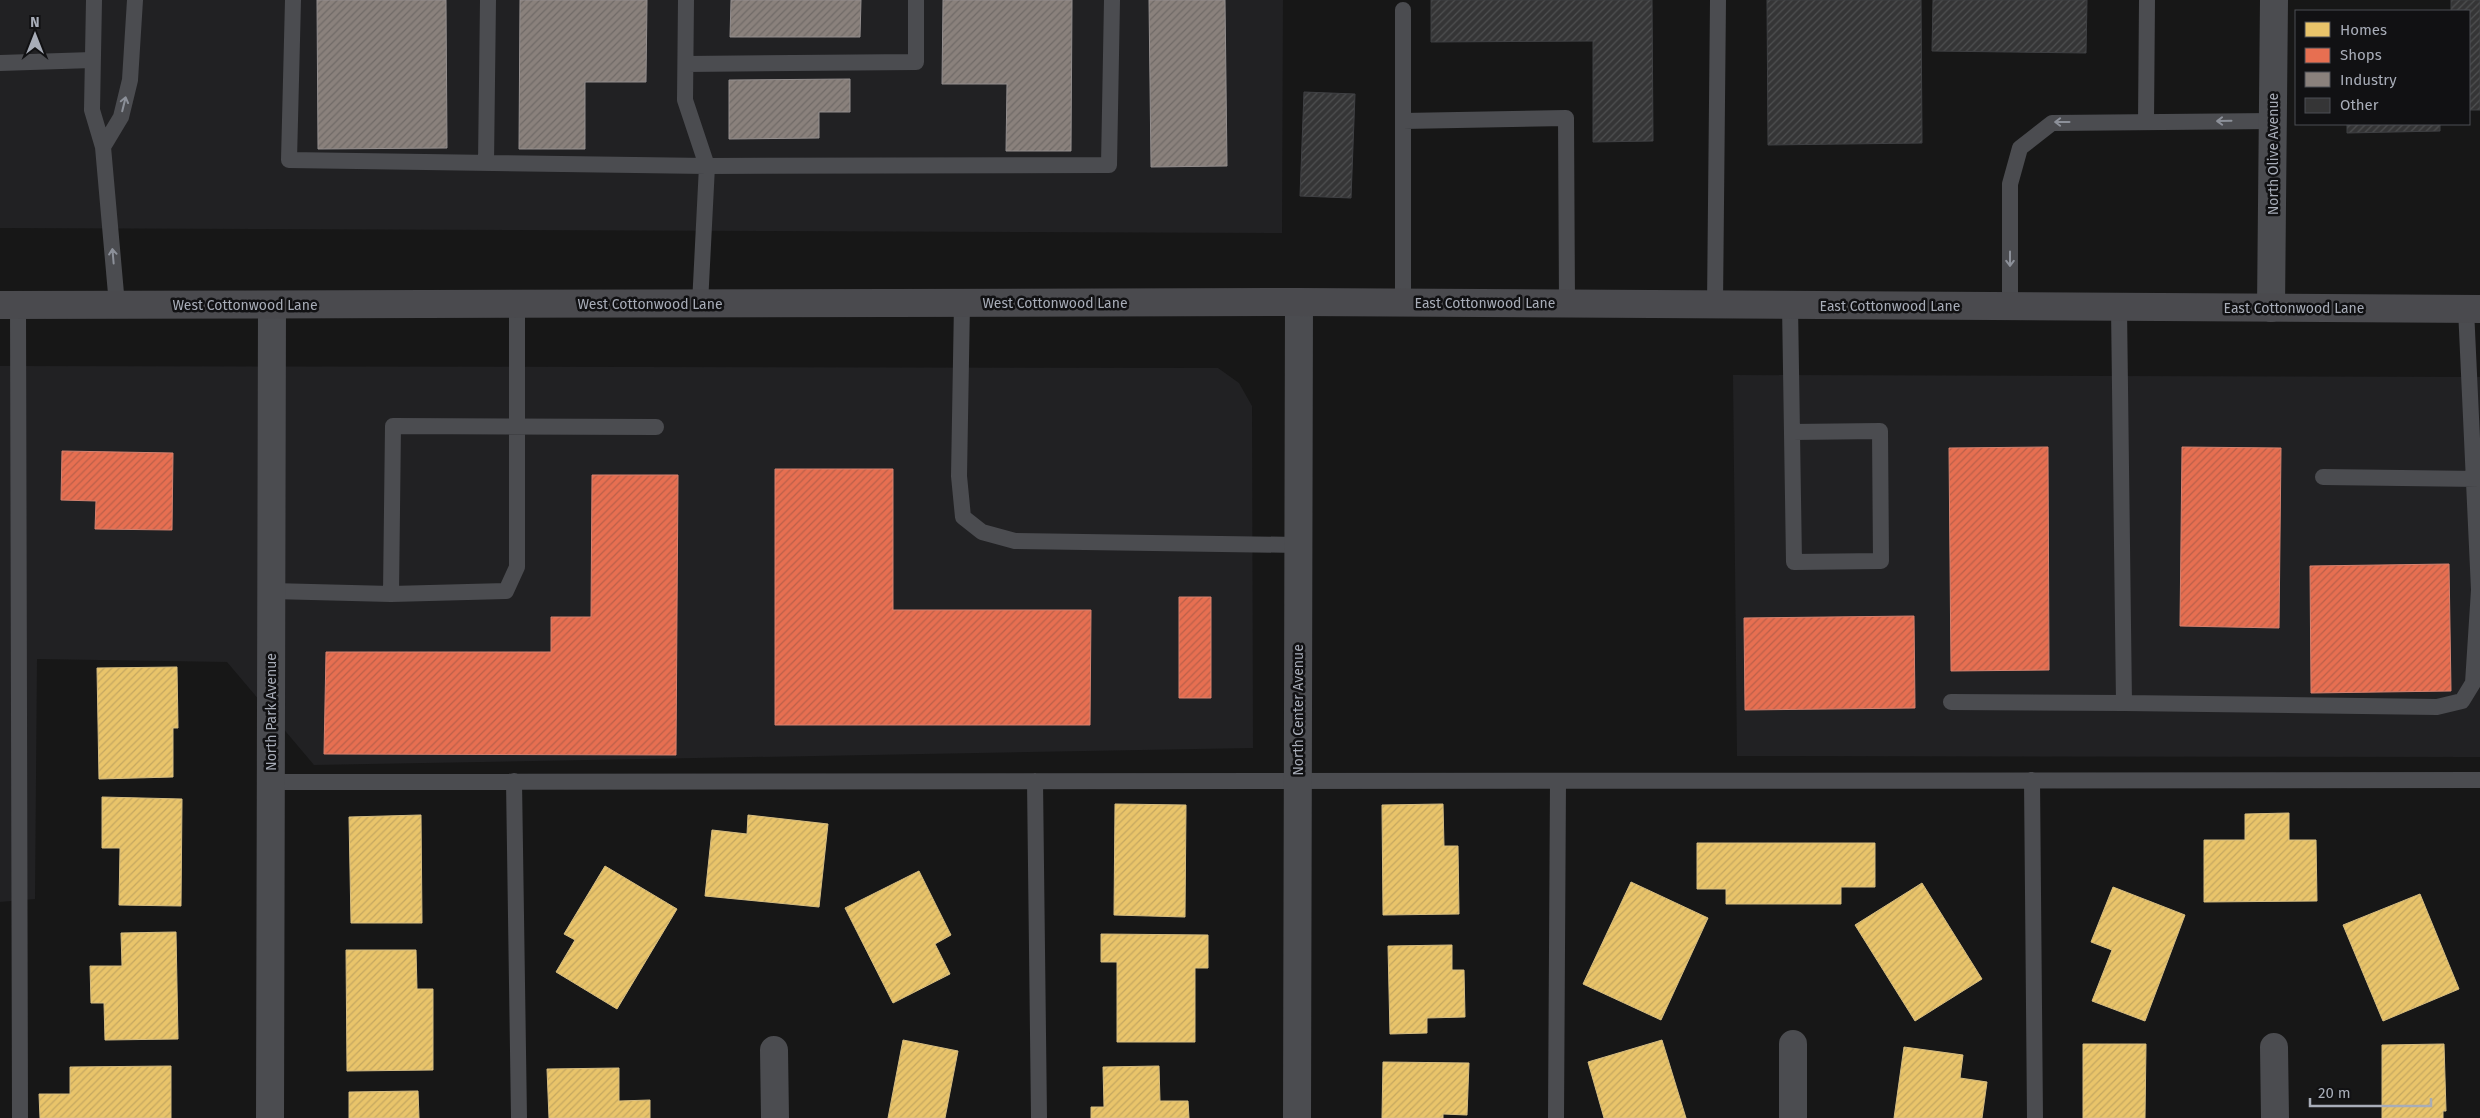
<svg xmlns="http://www.w3.org/2000/svg" width="2480" height="1118" viewBox="0 0 2480 1118" font-family="'Fira Sans',sans-serif">
	<style>
		.built { fill: #212123 }
		.homes { fill: url(#homes-hatch); stroke: #d6bd81 }
		.shops { fill: url(#shops-hatch); stroke: #d48270 }
		.industry { fill: url(#industry-hatch); stroke: #938e8e }
		.building { fill: url(#building-hatch); stroke: #3f4043 }
		.lines { fill: none; stroke-linecap: round; stroke-linejoin: round }
		.lane { stroke: #4b4c50; stroke-width: 16 }
		.street { stroke: #4b4c50; stroke-width: 28 }
		.secondary { stroke: #4a4a4e; stroke-width: 28 }
		.oneway { stroke: #8c9099 }
		.labels { text-anchor: middle; dominant-baseline: central; stroke-width: 5; stroke-linejoin: round; paint-order: stroke }
		.street-label { font-size: 14px; fill: #a8adb8; stroke: #111113 }
	</style>
	<defs>
		<pattern id="homes-hatch" width="6" height="6" patternUnits="userSpaceOnUse" patternTransform="scale(1.25)"><rect width="6" height="6" fill="#e9c46a"/><path d="M-1 1l2-2M0 6l6-6M5 7l2-2" fill="none" stroke="#c4a760"/></pattern>
		<pattern id="shops-hatch" width="6" height="6" patternUnits="userSpaceOnUse" patternTransform="scale(1.25)"><rect width="6" height="6" fill="#e76f51"/><path d="M-1 1l2-2M0 6l6-6M5 7l2-2" fill="none" stroke="#ba604a"/></pattern>
		<pattern id="industry-hatch" width="6" height="6" patternUnits="userSpaceOnUse" patternTransform="scale(1.25)"><rect width="6" height="6" fill="#8a817c"/><path d="M-1 1l2-2M0 6l6-6M5 7l2-2" fill="none" stroke="#706a67"/></pattern>
		<pattern id="building-hatch" width="6" height="6" patternUnits="userSpaceOnUse" patternTransform="scale(1.25)"><rect width="6" height="6" fill="#353536"/><path d="M-1 1l2-2M0 6l6-6M5 7l2-2" fill="none" stroke="#4f5051"/></pattern>
	</defs>
	<rect width="100%" height="100%" fill="#171717"/>
	<path class="built" d="M0,0H1283L1282,233L0,228Z
		M0,366L1218,368L1239,383L1252,406L1253,748L314,765L227,662L37,659L35,899L0,902Z
		M1733,375L2480,377V757L1737,756Z"/>
	<path class="homes" d="M177,667L178,728H173V777L99,779L97,668Z
		M102,797L182,799L181,906L119,905L120,848H102Z
		M1115,804L1186,805L1185,917L1114,915Z
		M1443,804L1444,846H1458L1459,914L1383,915L1382,805Z
		M2289,813V840H2316L2317,901L2204,902V840H2245V814Z
		M421,815L422,923H351L349,817Z
		M748,815L828,824L819,907L705,896L712,830L747,834Z
		M1697,843H1875V887H1841V904H1726V889H1697Z
		M605,866L677,909L617,1009L556,972L575,940L564,934Z
		M919,871L951,935L935,944L950,974L893,1003L845,908Z
		M1631,882L1708,918L1661,1020L1583,984Z
		M1922,883L1982,979L1915,1021L1855,925Z
		M2113,887L2185,915L2145,1021L2092,1001L2112,950L2091,942Z
		M2420,894L2459,989L2383,1021L2343,925Z
		M176,932L178,1039L105,1040L104,1003H91L90,966H122L121,933Z
		M1101,934L1208,935V968H1195V1042H1117V962H1101Z
		M1452,945V970H1464L1465,1017L1427,1018V1033L1390,1034L1388,946Z
		M346,950H416L417,989H433V1070L347,1071Z
		M903,1040L958,1051L945,1118H888Z
		M1662,1040L1686,1118H1604L1588,1062Z
		M2083,1044H2146L2145,1118H2083Z
		M2444,1044L2446,1111H2443V1118H2382V1045Z
		M1904,1047L1963,1055L1960,1078L1987,1082L1982,1118H1894Z
		M1383,1062L1469,1063L1467,1115L1443,1114V1118H1382Z
		M171,1066V1118H40L39,1094H70V1067Z
		M1159,1066L1160,1101H1188L1189,1118H1091V1107H1104L1103,1067Z
		M619,1068V1101L650,1100V1118H549L547,1069Z
		M418,1091L419,1118H349V1092Z"/>
	<path class="shops" d="M2048,447L2049,670L1951,671L1949,448Z
		M2182,447L2281,448L2279,628L2180,626Z
		M62,451L173,453L172,530L95,529L96,501L61,500Z
		M775,469H893V610H1091L1090,725H775Z
		M592,475H678L676,755L324,754L326,652H551V617H591Z
		M2449,564L2451,691L2311,693L2310,566Z
		M1179,597H1211V698H1179Z
		M1914,616L1915,708L1745,710L1744,618Z"/>
	<path class="industry" d="M317,0H446L447,148L318,149Z
		M520,0H647L646,82H585V149H519Z
		M731,0H861L860,37H730Z
		M943,0H1072L1071,151H1006L1007,84H942Z
		M1149,0H1225L1227,166L1151,167Z
		M850,79V112H819V138L729,139V80Z"/>
	<path class="building" d="M1431,0H1652L1653,141L1593,142V41L1431,42Z
		M1767,0H1921L1922,143L1768,145Z
		M1933,0H2087L2086,53L1932,51Z
		M2451,0H2480V110H2469V11H2451Z
		M1304,92L1355,94L1351,198L1300,196Z
		M2347,124H2440V131L2347,133Z"/>
	<g class="lines">
		<path class="lane" d="M94,0L92,110L103,147L117,305
			M293,0L289,160L707,166L1109,165L1112,0
			M686,0L685,100L707,166L700,304
			M1403,10V303
			M0,63L92,60
			M686,64L916,62V0
			M1403,121L1566,118L1567,304
			M2146,122L2147,0
			M103,147L121,117L130,80L135,0
			M486,163L488,0
			M962,303L959,476L963,517L982,532L1015,541L1298,545
			M18,305L20,1118
			M1715,305L1718,0
			M1790,305L1794,562L1881,561L1880,431L1792,432
			M2010,306V184L2020,148L2052,123L2273,121
			M2119,308L2124,703L2437,707L2462,701L2473,683L2479,590L2466,309
			M2323,477L2480,479
			M272,591L391,594L506,591L517,567V304
			M391,594L393,426L656,427
			M1951,702L2124,703
			M2032,780L2035,1118
			M514,781L519,1118
			M1035,781L1039,1118
			M271,782L2480,780
			M1556,1118L1558,781"/>
		<path class="street" d="M2271,308L2274,0
			M1793,1044V1118
			M2274,1047L2275,1118
			M774,1050L775,1118
			M270,1118L272,305
			M1297,1118L1299,302"/>
		<path class="secondary" d="M0,305L1299,302L2480,309"/>
	</g>
	<defs><path id="oneway-shaft" d="M-6 0H5M1.5-3L5.5 0L1.5 3" fill="none" stroke-width="1.6" stroke-linecap="round" stroke-linejoin="round" transform="scale(1.25)"/></defs>
	<g class="oneway">
		<use href="#oneway-shaft" transform="translate(124 104) rotate(-76)"/>
		<use href="#oneway-shaft" transform="translate(2224 121) rotate(179)"/>
		<use href="#oneway-shaft" transform="translate(2062 122) rotate(180)"/>
		<use href="#oneway-shaft" transform="translate(113 256) rotate(-95)"/>
		<use href="#oneway-shaft" transform="translate(2010 259) rotate(90)"/>
	</g>
	<g class="labels">
		<g class="street-label">
			<text transform="translate(2273 154) rotate(-90)">North Olive Avenue</text>
			<text x="1055" y="303">West Cottonwood Lane</text>
			<text x="1485" y="303">East Cottonwood Lane</text>
			<text x="650" y="304">West Cottonwood Lane</text>
			<text x="245" y="305">West Cottonwood Lane</text>
			<text x="1890" y="306">East Cottonwood Lane</text>
			<text x="2294" y="308">East Cottonwood Lane</text>
			<text transform="translate(1298 710) rotate(-90)">North Center Avenue</text>
			<text transform="translate(271 712) rotate(-90)">North Park Avenue</text>
		</g>
	</g>
	<rect x="2295" y="10" width="175" height="115" fill="#111113" stroke="#4d4f55"/>
	<rect x="2305" y="22" width="25" height="15" fill="#e9c46a" stroke="#4d4f55"/>
	<text x="2340" y="35" font-size="15" fill="#a8adb8">Homes</text>
	<rect x="2305" y="48" width="25" height="15" fill="#e76f51" stroke="#4d4f55"/>
	<text x="2340" y="60" font-size="15" fill="#a8adb8">Shops</text>
	<rect x="2305" y="72" width="25" height="15" fill="#8a817c" stroke="#4d4f55"/>
	<text x="2340" y="85" font-size="15" fill="#a8adb8">Industry</text>
	<rect x="2305" y="98" width="25" height="15" fill="#353536" stroke="#4d4f55"/>
	<text x="2340" y="110" font-size="15" fill="#a8adb8">Other</text>
	<g transform="translate(35 35)" stroke="#111113" stroke-width="4" paint-order="stroke">
	<path d="M0-4L9 19L0 12L-9 19Z" fill="#a8adb8"/>
	<text y="-8" font-size="14" font-weight="bold" text-anchor="middle" fill="#a8adb8">N</text>
	</g>
	<path d="M2310 1098v8h121v-8" fill="none" stroke="#a8adb8" stroke-width="2.5"/>
	<text x="2318" y="1098" font-size="15" fill="#a8adb8" stroke="#111113" stroke-width="4" paint-order="stroke">20 m</text>
</svg>
